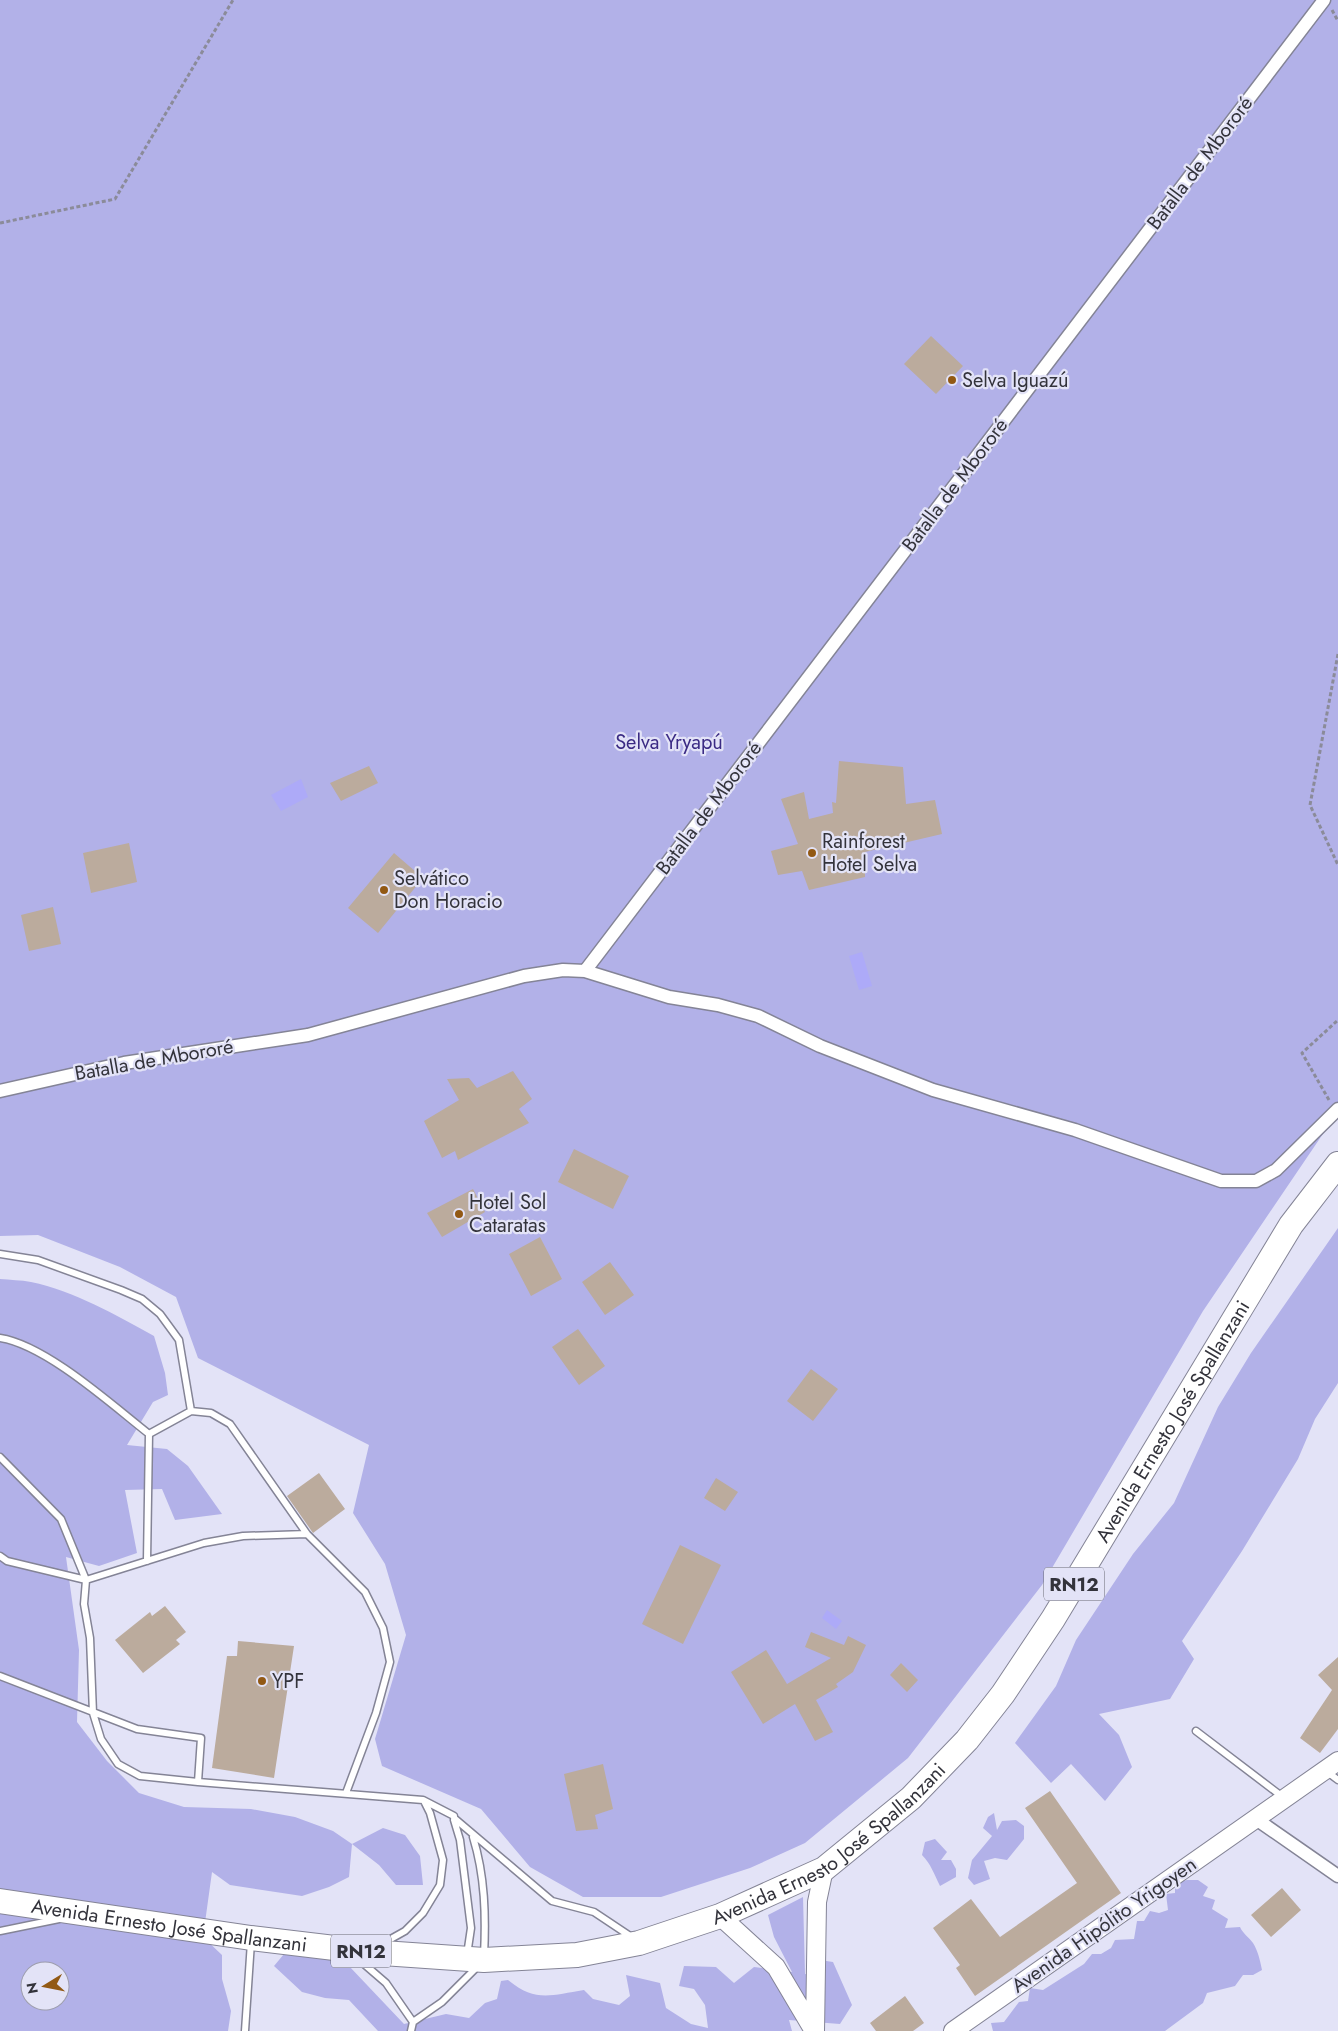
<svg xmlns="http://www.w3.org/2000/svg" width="1338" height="2031" viewBox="0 0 1338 2031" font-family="Jost,sans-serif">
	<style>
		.green { fill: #b2b1e8; fill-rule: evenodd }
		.water { fill: #adaaf8 }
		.building { fill: #bbab9d }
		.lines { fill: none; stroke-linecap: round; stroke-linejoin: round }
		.lane-casing { stroke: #848496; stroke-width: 9 }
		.street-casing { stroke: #848496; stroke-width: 15 }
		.secondary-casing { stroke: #848496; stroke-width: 20 }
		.highway-casing { stroke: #848496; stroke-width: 26 }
		.path { stroke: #8b8b99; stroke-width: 3; stroke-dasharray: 4 2.5; stroke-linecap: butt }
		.lane { stroke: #fff; stroke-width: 6 }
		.street { stroke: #fff; stroke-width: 12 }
		.secondary { stroke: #fff; stroke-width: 18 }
		.highway { stroke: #fff; stroke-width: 24 }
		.poi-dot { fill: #925914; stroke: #e3e3f7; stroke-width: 2 }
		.labels { text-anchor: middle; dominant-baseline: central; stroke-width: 4.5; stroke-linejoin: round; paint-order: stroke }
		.shield { fill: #e3e3f7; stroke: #686873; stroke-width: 1 }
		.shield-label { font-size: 19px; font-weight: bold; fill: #33333b }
		.street-label { font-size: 20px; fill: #33333b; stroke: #e3e3f7 }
		.poi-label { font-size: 20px; fill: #33333b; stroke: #e3e3f7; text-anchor: start }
		.park-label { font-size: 20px; fill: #3b2b84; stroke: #e3e3f7 }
	</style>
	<rect width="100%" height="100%" fill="#e3e3f7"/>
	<path class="green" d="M0,0H1338V1116L1331,1122L1203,1311L1042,1585L908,1758L805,1843L750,1868L661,1897H583L530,1867L481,1809L382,1766L375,1739L406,1635L385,1564L353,1513L369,1445L198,1358L176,1297L120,1267L38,1235L0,1236Z
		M1338,1228V1383L1315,1419L1298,1459L1242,1551L1182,1641L1194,1659L1170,1699L1099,1714L1119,1735L1132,1767L1105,1801L1071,1764L1051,1783L1015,1743L1056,1686L1076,1640L1133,1554L1174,1503L1218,1407L1251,1353Z
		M0,1279C10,1280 21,1280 31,1282C74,1291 116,1315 154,1336L165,1373L168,1395L153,1402L127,1445L167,1449L188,1466L222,1514L175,1520L162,1489L125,1490L137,1553L99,1566L66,1557L79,1650L77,1722L107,1761L139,1793L184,1807L251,1809L295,1817L333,1831L352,1844L383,1828L405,1835L420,1856L423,1885H396L379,1865L352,1844L349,1877L329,1887L302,1896L230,1885L212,1872L203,1937L222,1955V1979L231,2011L228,2031H0ZM30,1971H60V2001H30Z
		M994,1813L997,1830L1002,1821L1016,1820L1024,1826V1839L1007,1860L995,1858L984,1861L990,1879L974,1885L968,1878L972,1860L992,1836L983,1828L988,1817Z
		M935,1839L947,1852L941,1860H951L956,1869V1877L940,1886C934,1874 931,1864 922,1855L925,1842Z
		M1187,1880H1198L1208,1887L1203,1896L1215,1900L1212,1909L1228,1919L1225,1928L1240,1927C1243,1934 1249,1937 1253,1943C1258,1951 1260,1960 1262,1970L1253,1975H1243L1235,1986L1207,1993L1203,2003L1165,2031H993L991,2023L1004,2022L1019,2002L1028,2001L1030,1988L1043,1990L1084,1964L1092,1954H1101L1111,1948L1115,1940L1134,1939L1137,1921H1144L1150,1911L1159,1913L1168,1910L1166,1894L1175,1893V1883Z
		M803,1897L805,1974L814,1975L813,1959L833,1962L852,2005L840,2024L789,2020L792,2031H378L349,2000L325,1998L302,1992L274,1966L284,1954L324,1955L349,1966L404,2024L446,2014L469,2018L485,2003L497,1999L501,1981L508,1980C536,2003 551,1995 584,1990L593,1999L619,2005L630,1996L626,1975L660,1983L666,2008L691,2024L708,2028L705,2005L694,1989L679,1986L684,1966L716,1967L734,1983L754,1967L792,1972L774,1937L768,1915Z"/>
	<path class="water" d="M301,779L308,797L281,811L271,795Z
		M862,952L872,986L859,990L849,956Z
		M827,1610L842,1621L836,1629L822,1618Z"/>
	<path class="building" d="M931,336L963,366L936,394L904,364Z
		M839,761L903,767L906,804L935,800L942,834L865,852V877L809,890L802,871L778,875L771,851L798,844L781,799L804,792L809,819L833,813L832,802L836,803Z
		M369,766L378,783L341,801L330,783Z
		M129,843L137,882L91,893L83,853Z
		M394,853L423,878L378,933L348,908Z
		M53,907L61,944L29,951L21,915Z
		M513,1071L532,1099L519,1109L529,1123L458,1160L455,1151L442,1158L424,1121L459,1100L447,1079L469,1078L477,1088Z
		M574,1149L629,1176L613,1209L558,1182Z
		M473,1189L485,1212L442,1237L427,1213Z
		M540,1237L562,1279L531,1296L509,1254Z
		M610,1262L634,1295L605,1315L582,1282Z
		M578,1329L605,1366L579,1385L552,1347Z
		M811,1369L838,1389L813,1421L787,1401Z
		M319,1473L345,1509L313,1533L287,1496Z
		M716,1478L738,1492L725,1511L704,1498Z
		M680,1545L721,1565L683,1644L642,1624Z
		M165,1606L186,1632L176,1640L180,1644L143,1673L115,1640L150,1612L152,1616Z
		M811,1632L844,1645L848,1636L866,1645L853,1672L836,1684L838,1687L816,1700L833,1732L815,1741L795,1704L763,1724L731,1672L766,1650L787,1684L831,1658L805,1647Z
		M238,1641L294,1646L274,1778L212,1768L227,1656H237Z
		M1338,1657V1729L1320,1753L1300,1738L1332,1690L1318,1675Z
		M901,1663L918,1680L907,1692L890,1675Z
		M603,1764L613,1809L595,1815L598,1829L576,1831L564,1774Z
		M1050,1791L1121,1893L975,1996L956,1968L960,1965L933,1928L971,1899L1000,1937L1077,1883L1025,1808Z
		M1282,1888L1301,1910L1271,1937L1251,1915Z
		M905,1996L924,2023L913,2031H876L870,2023Z"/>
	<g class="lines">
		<g class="lane-casing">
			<path id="lane" d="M0,1254L38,1260L121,1290L142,1299L160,1314L179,1340L191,1411L211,1413L230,1424L307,1534L365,1592L383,1628L390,1662L376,1713L346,1793
				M0,1338C46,1345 112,1405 149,1434L191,1411
				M0,1457L61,1519L86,1580
				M0,1556L7,1561L86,1580
				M147,1561L149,1434
				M0,1676L137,1729L201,1738L198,1782L423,1800L454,1816V1818L552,1901L594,1912L633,1938
				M1196,1731L1284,1798
				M1326,1771L1338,1780
				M198,1782L140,1776L118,1764L101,1739L93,1713L90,1638L84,1604L86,1580L204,1543L243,1536L307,1534
				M454,1820L460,1840L471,1928L467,1955
				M473,1837C485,1876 486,1916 484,1956
				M0,1931L59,1919
				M380,1945L405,1931L423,1913L440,1885L443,1860L430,1813L424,1801
				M357,1958L386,1983L413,2022L411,2031
				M413,2022L442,2002L478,1966
				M245,2031L251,1942"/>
		</g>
		<g class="street-casing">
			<path id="street" d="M585,971L1324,0
				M0,1091L124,1063L308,1035L524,976L563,970L585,971L669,997L718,1005L758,1016L820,1046L933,1090L1075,1130L1221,1181H1256L1276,1170L1338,1109
				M1256,1819L1338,1876"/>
		</g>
		<g class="secondary-casing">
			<path id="secondary" d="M720,1916L776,1967L814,2031
				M815,2031L817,1902L824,1869
				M953,2031L1338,1761"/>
		</g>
		<g class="highway-casing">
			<g id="highway">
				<path id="s1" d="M0,1901L251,1938L368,1952L484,1960L577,1955L639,1943L720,1916L824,1869L911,1798L967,1740L1003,1694L1053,1619L1291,1225L1338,1164"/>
			</g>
		</g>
		<path class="path" d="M1332,10L1338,21
			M0,223L115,199L233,0
			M1338,654L1310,805L1338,865
			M1329,1100L1302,1053L1338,1020"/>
		<use href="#lane" class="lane"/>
		<use href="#street" class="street"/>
		<use href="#secondary" class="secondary"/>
		<use href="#highway" class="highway"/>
	</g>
	<g class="poi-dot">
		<circle cx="952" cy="380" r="5"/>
		<circle cx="812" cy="853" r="5"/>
		<circle cx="384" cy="890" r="5"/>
		<circle cx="459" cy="1214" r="5"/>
		<circle cx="262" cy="1681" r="5"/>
	</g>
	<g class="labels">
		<g class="shield">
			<rect x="1044" y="1567.5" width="60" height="33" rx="4"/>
			<rect x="331" y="1934.5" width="60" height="33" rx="4"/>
		</g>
		<g class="shield-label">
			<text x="1074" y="1584">RN12</text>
			<text x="361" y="1951">RN12</text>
		</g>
		<g class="street-label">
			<text transform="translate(1200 163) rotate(-53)">Batalla de Mbororé</text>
			<text transform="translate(955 485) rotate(-53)">Batalla de Mbororé</text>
			<text transform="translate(709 808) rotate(-53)">Batalla de Mbororé</text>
			<text transform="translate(154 1060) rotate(-10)">Batalla de Mbororé</text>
			<text stroke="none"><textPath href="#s1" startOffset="1416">Avenida Ernesto José Spallanzani</textPath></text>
			<text stroke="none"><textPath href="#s1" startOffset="861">Avenida Ernesto José Spallanzani</textPath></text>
			<text stroke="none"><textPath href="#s1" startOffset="171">Avenida Ernesto José Spallanzani</textPath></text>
			<text transform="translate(1104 1925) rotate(-35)">Avenida Hipólito Yrigoyen</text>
		</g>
		<g class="poi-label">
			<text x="962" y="380">Selva Iguazú</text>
			<text x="822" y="841">Rainforest<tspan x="822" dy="23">Hotel Selva</tspan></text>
			<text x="394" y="878">Selvático<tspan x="394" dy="23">Don Horacio</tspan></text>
			<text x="469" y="1202">Hotel Sol<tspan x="469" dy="23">Cataratas</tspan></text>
			<text x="272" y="1681">YPF</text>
		</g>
		<g class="park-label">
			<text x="669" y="742">Selva Yryapú</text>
		</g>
	</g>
	<g transform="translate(45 1986) rotate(260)"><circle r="24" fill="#e3e3f7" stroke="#9d9dac"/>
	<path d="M0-4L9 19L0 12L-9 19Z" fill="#925914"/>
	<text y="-8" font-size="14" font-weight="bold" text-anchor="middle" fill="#33333b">N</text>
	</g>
</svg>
